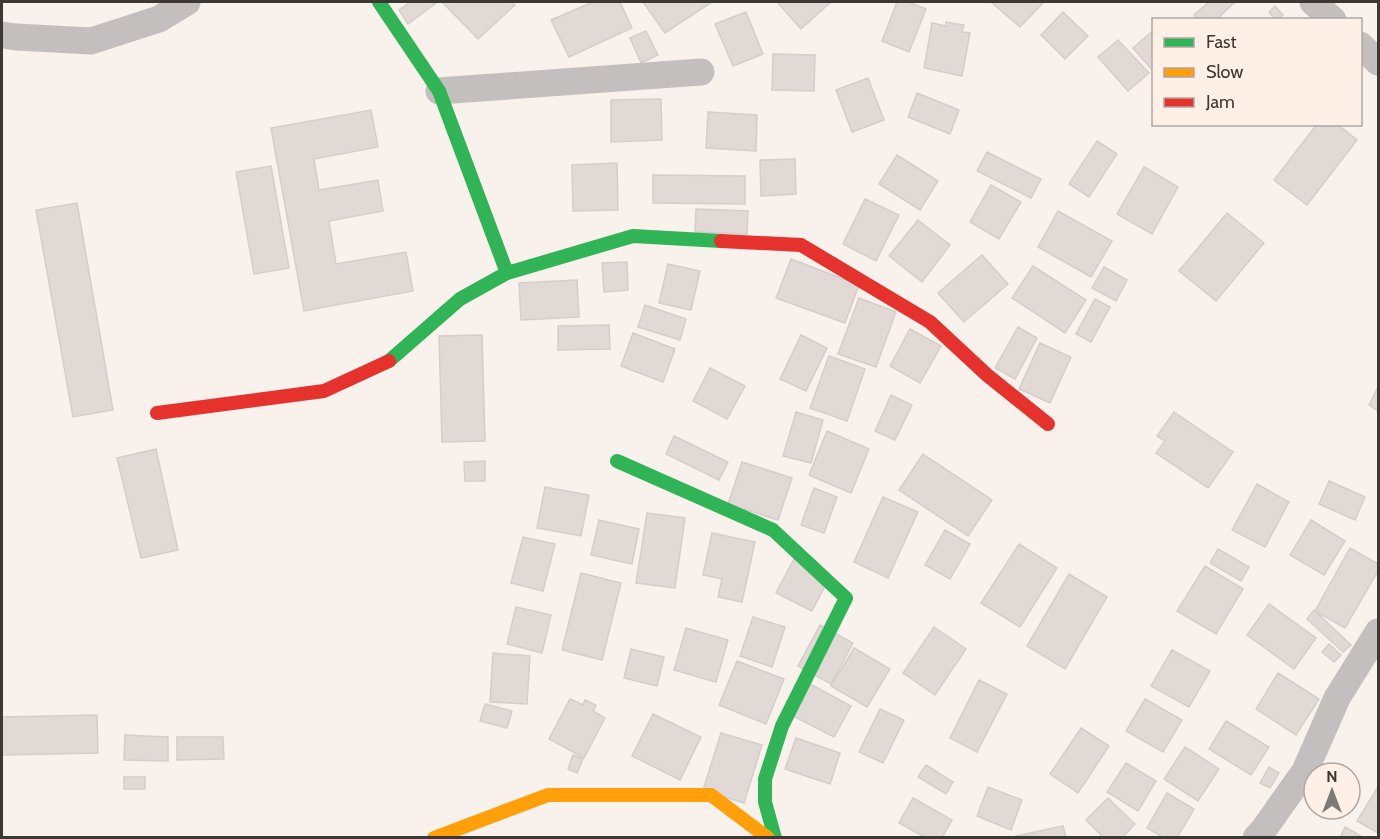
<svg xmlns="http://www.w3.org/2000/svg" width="1380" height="839" viewBox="0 0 1380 839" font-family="Cabin,sans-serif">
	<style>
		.building { fill: #e0d9d6; stroke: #d4ceca; stroke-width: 1.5 }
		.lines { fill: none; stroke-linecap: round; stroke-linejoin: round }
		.street { stroke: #c2bfbe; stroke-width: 27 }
		.fast { stroke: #30b455; stroke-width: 14 }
		.slow { stroke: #ff9f0a; stroke-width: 14 }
		.jam { stroke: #e5322d; stroke-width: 14 }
	</style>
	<rect width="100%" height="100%" fill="#f9f1ec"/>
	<path class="building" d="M411,2H435L436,3L408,24L399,10Z
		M442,2H512L515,5L478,39Z
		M593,2H620L632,28L569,57L551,20Z
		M643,2H712L665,33Z
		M780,2H831L801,29L778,3Z
		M897,2H908L926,9L909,52L882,41Z
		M991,2H1044L1020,27Z
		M1209,2H1235L1216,20H1198L1194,15Z
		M1275,6L1283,15L1277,20H1275L1269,12Z
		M746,12L763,54L733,66L715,24Z
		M1063,12L1088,36L1065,59L1041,35Z
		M946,22L964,25L962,32L970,33L962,76L924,68L932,23L946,26Z
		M1154,30V72L1133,48Z
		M646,31L658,55L641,63L630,38Z
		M1118,40L1149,73L1128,91L1098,57Z
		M773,54L815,55L814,91L772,90Z
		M868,78L884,120L852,132L836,90Z
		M917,93L959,110L950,134L908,117Z
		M661,99L662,140L611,142V100Z
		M371,110L378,147L314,159L319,190L378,180L383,211L329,221L336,264L406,252L413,291L304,311L271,128Z
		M708,112L757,115L756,151L706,148Z
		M1317,124H1337L1357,140L1307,205L1274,180Z
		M1097,141L1117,154L1089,197L1069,184Z
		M987,152L1041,179L1031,198L977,171Z
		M897,155L938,181L920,210L879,184Z
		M795,159L796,194L761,196L760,160Z
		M617,163L618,210L573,211L572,165Z
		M271,166L289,268L254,274L236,172Z
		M1144,167L1178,187L1152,234L1117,214Z
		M653,175L745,176V204L653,203Z
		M991,185L1021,202L999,239L970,222Z
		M865,199L899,215L876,261L843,244Z
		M77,203L113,410L73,417L36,210Z
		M696,209L748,211L747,234L695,232Z
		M1058,211L1112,241L1091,277L1038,247Z
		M1227,213L1264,243L1216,301L1179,271Z
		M918,220L950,245L922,282L889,256Z
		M982,255L1008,284L964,322L938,293Z
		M791,259L859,285L845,323L776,298Z
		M627,262L628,290L604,292L602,263Z
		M668,264L700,271L691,310L659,303Z
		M1033,266L1086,300L1065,333L1012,298Z
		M1104,267L1127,280L1116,301L1092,288Z
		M577,280L579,317L521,320L519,283Z
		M859,298L896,312L876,367L838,354Z
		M1095,299L1110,307L1091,342L1076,334Z
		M645,305L686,319L680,340L638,327Z
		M609,325L610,349L558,350V326Z
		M1018,327L1037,338L1015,379L995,368Z
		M910,329L941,346L920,383L890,366Z
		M633,333L675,349L663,382L621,366Z
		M482,335L485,441L442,442L439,336Z
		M801,335L827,348L806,391L780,379Z
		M1040,343L1071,357L1050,403L1019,389Z
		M829,356L865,369L847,421L810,408Z
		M710,368L745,386L727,419L693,401Z
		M1378,387V411L1369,405Z
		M891,395L912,405L895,440L875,431Z
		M796,412L823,420L811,463L783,456Z
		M1174,412L1233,452L1208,488L1156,453L1165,441L1157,436Z
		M827,431L869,449L851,493L809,475Z
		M674,436L728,462L719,480L666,454Z
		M156,449L178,550L141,558L117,458Z
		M923,454L992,500L968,536L899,490Z
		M485,461V481H465L464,462Z
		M742,462L792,478L778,520L728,504Z
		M1329,481L1365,497L1355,520L1319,504Z
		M1257,484L1289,502L1265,547L1232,530Z
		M545,487L589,495L581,536L537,528Z
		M814,488L837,497L824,533L801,525Z
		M883,497L918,512L888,578L854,562Z
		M647,513L685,518L675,588L636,583Z
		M599,520L639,529L632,564L591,555Z
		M1311,520L1345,541L1324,575L1290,555Z
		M945,530L970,544L950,579L925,565Z
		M712,533L755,542L742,602L718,597L722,579L703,575Z
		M523,537L555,544L543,591L511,583Z
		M1019,544L1057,568L1020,627L981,603Z
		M1350,548L1378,564V571L1345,628L1315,611Z
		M1218,549L1249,567L1241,581L1210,563Z
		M794,559L829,578L812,611L776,593Z
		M1205,566L1243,589L1216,634L1177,611Z
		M581,573L621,583L602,660L562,650Z
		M1069,574L1107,597L1065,669L1027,646Z
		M1269,604L1316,638L1294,669L1247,635Z
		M516,607L551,615L542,653L507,644Z
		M1314,610L1351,645L1343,652L1307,619Z
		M753,617L785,627L772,667L740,656Z
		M820,625L853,643L831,684L798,666Z
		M934,627L966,649L935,695L903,673Z
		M686,628L728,640L716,682L674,670Z
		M1329,644L1341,655L1334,662L1322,652Z
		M854,648L890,669L867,707L831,686Z
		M631,649L664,657L657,686L624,678Z
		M1172,650L1210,671L1189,707L1151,686Z
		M493,653L530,656L527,704L490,702Z
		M737,661L784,679L766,724L719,705Z
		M1278,673L1319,699L1296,735L1256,709Z
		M979,680L1007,694L977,752L950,738Z
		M810,684L851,706L834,737L793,716Z
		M570,699L583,705L585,700L596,705L593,711L605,718L584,758L549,739Z
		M1145,699L1182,720L1163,752L1126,731Z
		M485,704L512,711L507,728L480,721Z
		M880,709L904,720L883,763L859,752Z
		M653,714L701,737L680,780L632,756Z
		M97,715L98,753L2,755V717Z
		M1226,721L1269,747L1251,775L1209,749Z
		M1081,728L1109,746L1078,793L1050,774Z
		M721,733L762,745L744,803L703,790Z
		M125,735L168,737V761L124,760Z
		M177,737H223L224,759L177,760Z
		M796,738L840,753L830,784L785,769Z
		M1185,747L1219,769L1198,801L1164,779Z
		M573,755L583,759L577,773L568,769Z
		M1126,763L1156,781L1138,811L1107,792Z
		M926,765L953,782L946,794L918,777Z
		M1269,767L1279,773L1270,788L1260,783Z
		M124,777H145V789H124Z
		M988,787L1022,800L1011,830L977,816Z
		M1378,787V833L1357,821Z
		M1167,793L1194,809L1177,838H1164L1147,828Z
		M913,798L952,820L942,838H926L899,823Z
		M1108,798L1135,824L1122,838H1104L1086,820Z
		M1063,826L1066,838H1016V836Z
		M1345,827L1364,838H1340Z"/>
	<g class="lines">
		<path class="street" d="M1313,2L1333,20
			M2,35L16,37L91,41L159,19L187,2
			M1360,45L1378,62
			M439,91L701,72
			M1256,838L1264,829L1305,771L1337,698L1378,632"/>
		<path class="fast" d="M379,2L439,91L507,273
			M389,361L460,299L507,273L633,236L721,241
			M617,461L773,530L846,598L782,726L765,779V802L775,838"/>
		<path class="slow" d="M434,838L548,795H711L768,838"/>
		<path class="jam" d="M721,241L801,245L930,322L987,375L1048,424
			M157,413L324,391L389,361"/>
	</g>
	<rect width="1380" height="839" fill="none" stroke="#3e3835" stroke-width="6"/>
	<rect x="1152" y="18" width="210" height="108" fill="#fef0e7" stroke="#b1a6a0" stroke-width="1.5"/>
	<rect x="1164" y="38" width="30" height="9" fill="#30b455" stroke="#b1a6a0" stroke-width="1.5"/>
	<text x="1206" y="48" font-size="18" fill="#3e3835">Fast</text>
	<rect x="1164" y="68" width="30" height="9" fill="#ff9f0a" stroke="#b1a6a0" stroke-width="1.5"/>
	<text x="1206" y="78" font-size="18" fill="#3e3835">Slow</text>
	<rect x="1164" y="98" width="30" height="9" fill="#e5322d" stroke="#b1a6a0" stroke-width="1.5"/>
	<text x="1206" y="108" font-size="18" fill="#3e3835">Jam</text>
	<g transform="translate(1332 791)"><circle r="28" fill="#fef0e7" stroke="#b1a6a0" stroke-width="1.5"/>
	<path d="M0-4.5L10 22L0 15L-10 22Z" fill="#7f7975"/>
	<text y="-9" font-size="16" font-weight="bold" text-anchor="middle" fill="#3e3835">N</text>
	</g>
</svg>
